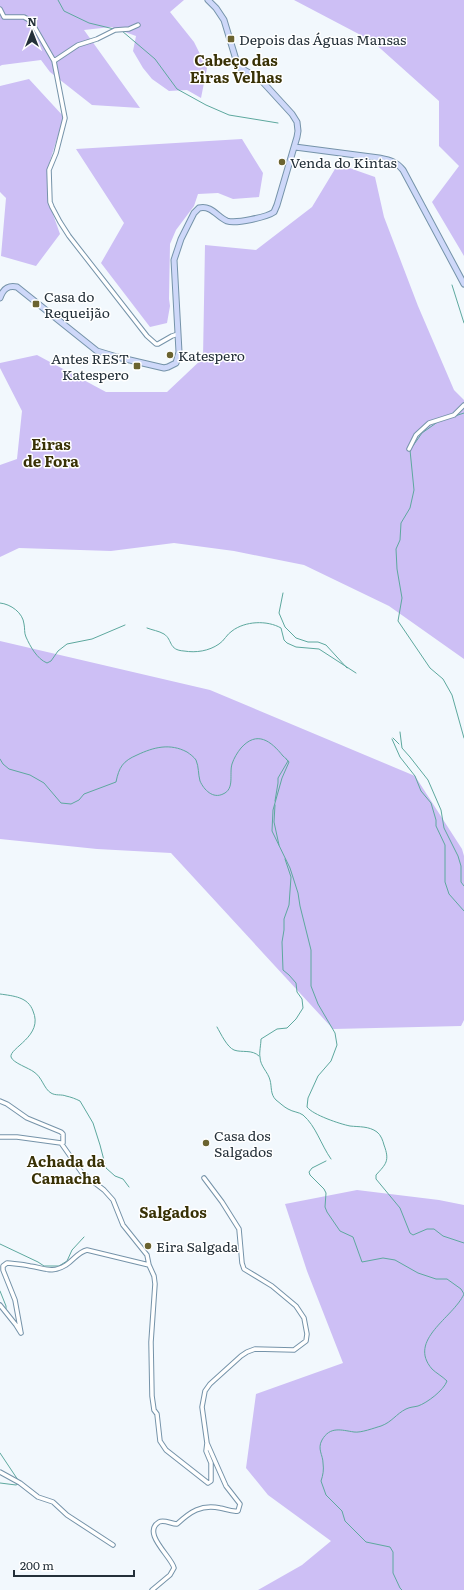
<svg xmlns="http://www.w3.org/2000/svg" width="464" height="1590" viewBox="0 0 464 1590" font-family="Literata,serif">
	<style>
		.forest { fill: #cdbff5 }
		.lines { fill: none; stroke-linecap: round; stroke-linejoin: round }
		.stream { stroke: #5da89e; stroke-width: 1 }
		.minor-casing { stroke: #7593a9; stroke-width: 5.5 }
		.secondary-casing { stroke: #7593a9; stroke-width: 7 }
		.minor { stroke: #fff; stroke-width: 3.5 }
		.secondary { stroke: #ced8f9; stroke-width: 5 }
		.poi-dot { fill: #6b6330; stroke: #fff; stroke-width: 1.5 }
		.labels { text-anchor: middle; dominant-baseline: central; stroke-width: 3; stroke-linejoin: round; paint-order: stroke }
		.poi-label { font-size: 14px; fill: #243039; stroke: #fff; text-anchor: start }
		.neighbourhood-label { font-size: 15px; font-weight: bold; fill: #383105; stroke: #fff }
	</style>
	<rect width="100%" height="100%" fill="#f2f8fd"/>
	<path class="forest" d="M0,0H184L170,12L194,42L207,68L201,98L187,90L169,91L152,79L143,68L133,51L136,36L111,27L84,30L140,108L92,105L50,72L41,60L2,65L0,66Z
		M294,0H464V256L432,202L459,166L439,146V101L372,41Z
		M29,79L64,117L47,170L49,203L60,234L36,266L1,256L6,198L0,192V86Z
		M242,139L263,173L259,197L233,199L218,193L198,194L194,206L176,230L170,244L169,299L170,306L167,323L150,327L101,263L124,223L76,149Z
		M338,164L375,177L384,217L418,306L454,390L464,400V659L389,606L304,565L234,551L174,543L111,551L19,548L0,557V465L17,459L22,411L0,368V363L37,355L106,392H167L203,358L205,245L256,250L312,207Z
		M0,641L210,690L415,776L462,849L464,856V1020L461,1026L333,1029L171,853L97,849L0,839Z
		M357,1190L439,1200L464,1205V1590H258L302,1565L331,1541L268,1495L246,1468L256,1394L343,1363L307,1271L285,1204Z"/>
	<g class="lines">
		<path class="stream" d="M58,0L64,11L89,23L114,29
			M122,31L155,59L177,89L206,105L229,115L278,123
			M452,285L464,323
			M455,416L464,413
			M439,421L422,433L410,450L414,490L410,508L401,523L400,540L396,549L397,569L402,598L398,621L430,668L443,679L452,695L464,738
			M283,593L279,613L285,627L296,638L308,642H318L326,645L347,668
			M0,603C11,604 23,613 24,624C25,628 24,633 26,637C30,646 37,659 47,663L51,661L58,651L67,644L92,639L125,625
			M147,628C152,630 159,631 164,634C173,640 168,650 184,651C196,653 209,651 219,644C224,641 227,634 232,631C245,621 267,620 281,628L284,640L287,643L296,647L319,649L356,673
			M400,732L402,748L410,757L428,780L441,810L444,828L458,856L461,866V882L464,886
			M393,738L399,744
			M392,739L400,757L415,776L421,791L431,803L436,820V826L445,845V882L449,894L464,911
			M0,759L3,764L9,769L30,775L44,783L61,803L71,804L79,800L84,794L116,782C119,767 123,761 137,755C154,747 170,743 187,752C190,754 194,757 196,760C199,767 198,774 200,781C204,790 213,799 223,794C235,789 229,774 232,764C234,758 237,753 241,748C257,730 271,741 283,756C285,758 287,759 289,762L282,778L273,810L272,831L290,868L298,893L300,906L311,950V986L318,1004L335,1033L337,1045L331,1061L318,1076L308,1098L307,1107C313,1115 340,1124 350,1126C359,1127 369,1126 377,1132C381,1135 383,1141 384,1145C390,1161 386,1164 376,1175V1179L400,1208L410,1233L413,1235L427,1229H434L443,1236L464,1243
			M275,801L278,783V778L288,761L286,759
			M275,805L274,822L279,845
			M285,859L291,877L289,905L284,919V930L282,942L283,970L289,975L296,983L297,992L302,999L303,1008L296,1019L287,1028L277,1029L261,1039C261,1044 259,1053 260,1057C260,1066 268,1072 270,1080C272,1087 270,1094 276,1100C280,1103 284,1107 288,1109C293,1112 299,1112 303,1115C316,1126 321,1145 331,1159
			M0,994C14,996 28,997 33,1011C44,1036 9,1048 11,1057C13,1063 29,1068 34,1072C42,1077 44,1089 51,1093C56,1096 61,1094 66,1096C71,1097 76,1099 80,1101L93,1123L100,1145L106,1168L115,1176L123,1179L129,1187
			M217,1027C221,1034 227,1047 234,1050C242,1053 252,1049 259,1056
			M326,1161L312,1168L309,1172L310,1175L324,1189L326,1193L325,1207L327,1212L340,1231L353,1237L362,1262L383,1258L395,1260L418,1273L436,1279H447L461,1289L464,1294C453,1318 407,1340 432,1369C436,1373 442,1376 447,1381C444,1390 427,1403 418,1406C414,1407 410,1407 406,1409C396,1414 392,1422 381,1426C374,1428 361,1433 354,1432C341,1430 330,1426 322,1440C317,1449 323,1455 323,1463C324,1470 323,1475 321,1481L326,1495L342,1511L345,1521L366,1542L390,1547L393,1552V1573L400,1588L402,1590
			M0,1244L38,1262L44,1266H59L67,1261L72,1250L84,1237
			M0,1291L6,1306V1309
			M0,1453L18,1480
			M0,1483L16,1485L18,1484"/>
		<g class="minor-casing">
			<path id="minor" d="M0,9L4,17H24L31,21L54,61L65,118L56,153L49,170L50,202L52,207L60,222L69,236L147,336L156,344H158L172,336L178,334
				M54,61L78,45L97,39L115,30L129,29L138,25
				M409,449L416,435L429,423L454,415L464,405
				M0,1101L7,1104L27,1118L61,1132L63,1134V1143H61
				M0,1137H17L61,1143L82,1173L104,1190L113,1200L123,1225L147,1255L149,1265L154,1276L155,1284L151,1342L152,1396L154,1410L157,1414L160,1441L166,1450L208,1483L211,1481V1463L206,1451L207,1443
				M0,1305L16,1325L21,1333
				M21,1333L15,1300L3,1270V1266L7,1263C15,1264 22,1264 30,1266C45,1268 51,1274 66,1265C74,1260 78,1252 87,1250L149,1265
				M0,1472L20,1483L38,1497L53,1502L67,1515L113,1545
				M152,1590L170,1575L174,1568C172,1557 141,1533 159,1522C164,1519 171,1524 177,1524C190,1512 201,1504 220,1508C226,1509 231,1512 238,1511L240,1504L226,1486L207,1443L202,1407L205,1391L210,1384L241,1356L247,1352L255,1349L294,1350L306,1341L307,1334L304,1318L296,1306L272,1286L244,1269L242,1263L239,1229L222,1202L204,1178"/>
		</g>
		<g class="secondary-casing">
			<path id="secondary" d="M295,147L379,158C389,160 396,161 403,170L464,284
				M0,298C3,289 8,285 17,287L97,351L117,357L164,368L168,367L176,363L179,352L174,260L181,239L194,213L199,208C212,205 217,217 227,221C236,224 267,217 274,212L277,205L297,137L298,131L297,122L292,114L260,79L239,67L237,63L224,20L216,8L208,0"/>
		</g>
		<use href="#minor" class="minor"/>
		<use href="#secondary" class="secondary"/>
	</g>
	<g class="poi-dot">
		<rect x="227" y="35" width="8" height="8" rx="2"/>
		<circle cx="282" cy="162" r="4"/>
		<rect x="32" y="300" width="8" height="8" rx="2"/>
		<circle cx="170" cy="355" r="4"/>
		<rect x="133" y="362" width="8" height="8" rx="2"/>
		<circle cx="206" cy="1143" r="4"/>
		<circle cx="148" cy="1246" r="4"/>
	</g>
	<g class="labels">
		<g class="poi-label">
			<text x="239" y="39">Depois das Águas Mansas</text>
			<text x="290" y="162">Venda do Kintas</text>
			<text x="44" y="296">Casa do<tspan x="44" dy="16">Requeijão</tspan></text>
			<text x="178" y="355">Katespero</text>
			<text x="129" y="358" text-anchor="end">Antes REST<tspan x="129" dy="16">Katespero</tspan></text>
			<text x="214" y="1135">Casa dos<tspan x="214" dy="16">Salgados</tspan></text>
			<text x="156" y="1246">Eira Salgada</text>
		</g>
		<g class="neighbourhood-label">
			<text x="236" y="59">Cabeço das<tspan x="236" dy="17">Eiras Velhas</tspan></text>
			<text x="51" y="443">Eiras<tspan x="51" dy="17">de Fora</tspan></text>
			<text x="66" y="1160">Achada da<tspan x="66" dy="17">Camacha</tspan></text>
			<text x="173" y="1211">Salgados</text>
		</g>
	</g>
	<g transform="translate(32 32)" stroke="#ffffff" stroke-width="3" paint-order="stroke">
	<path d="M0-3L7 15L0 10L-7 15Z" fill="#243039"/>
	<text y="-6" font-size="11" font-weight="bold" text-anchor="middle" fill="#243039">N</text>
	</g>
	<path d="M14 1570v6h120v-6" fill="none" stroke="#243039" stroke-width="2"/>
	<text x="20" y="1570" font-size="12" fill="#243039" stroke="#ffffff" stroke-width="3" paint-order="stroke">200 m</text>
</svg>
